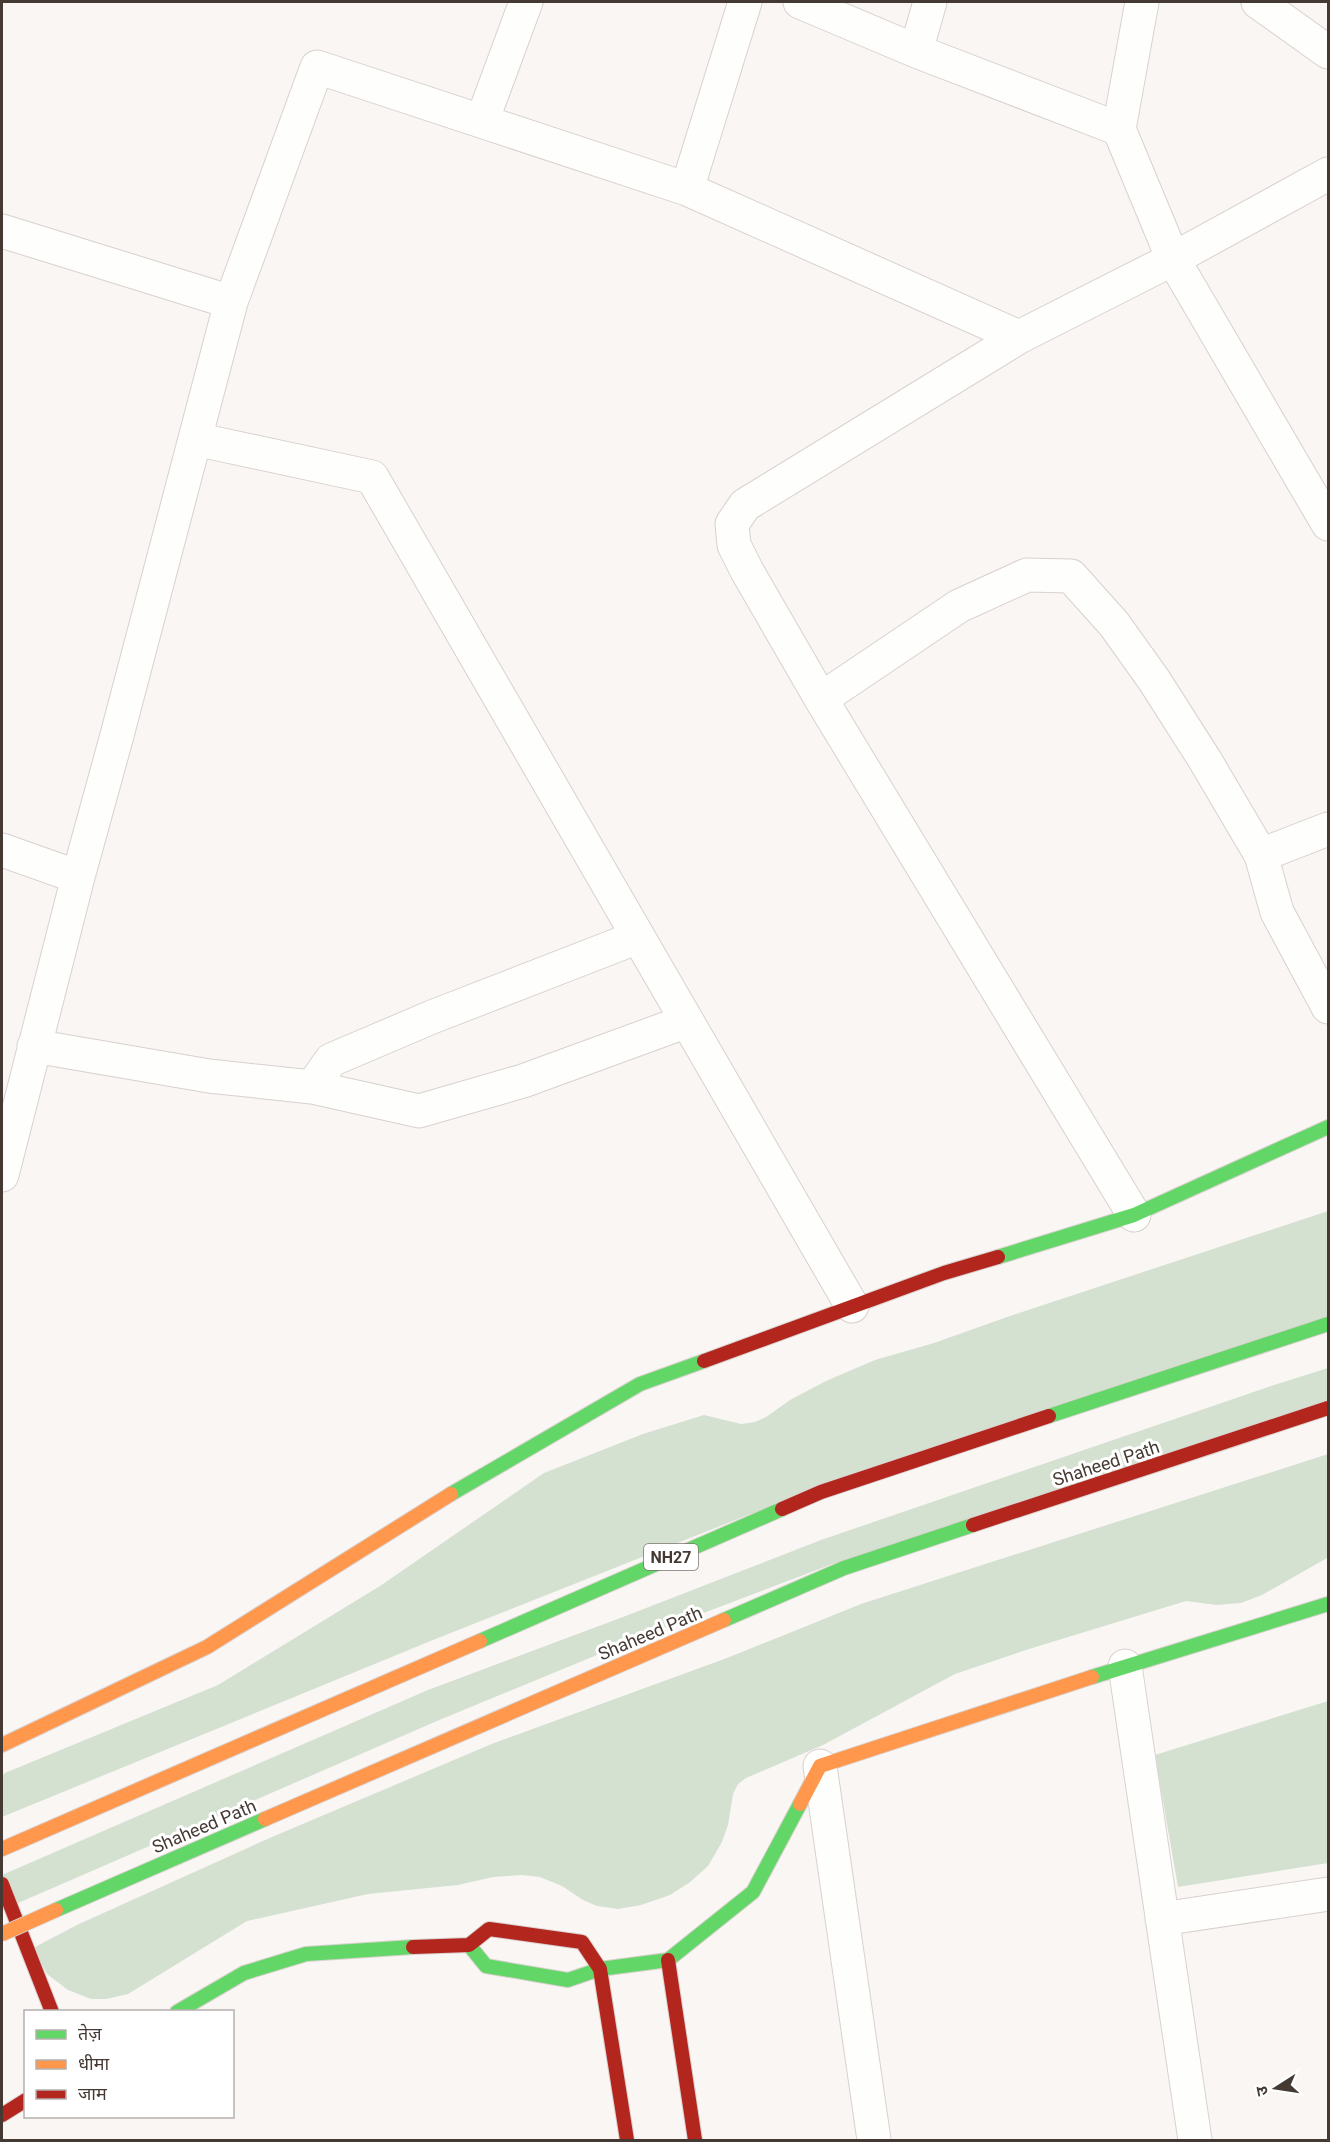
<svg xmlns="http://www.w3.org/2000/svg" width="1330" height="2142" viewBox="0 0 1330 2142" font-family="Roboto,'Noto Sans Devanagari',sans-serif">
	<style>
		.green { fill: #d4e1d1 }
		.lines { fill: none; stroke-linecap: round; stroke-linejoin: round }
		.street-casing { stroke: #d9d1ce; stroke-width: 35 }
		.fast-casing { stroke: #d9d1ce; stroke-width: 16 }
		.slow-casing { stroke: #d9d1ce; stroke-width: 16 }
		.jam-casing { stroke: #d9d1ce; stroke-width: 16 }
		.street { stroke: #fefefd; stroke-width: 33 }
		.fast { stroke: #63d668; stroke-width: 14 }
		.slow { stroke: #ff974d; stroke-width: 14 }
		.jam { stroke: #b3261e; stroke-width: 14 }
		.slow-bridge-casing { stroke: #d9d1ce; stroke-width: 16; stroke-linecap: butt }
		.slow-bridge { stroke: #ff974d; stroke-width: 14 }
		.labels { text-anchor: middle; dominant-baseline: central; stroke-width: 6; stroke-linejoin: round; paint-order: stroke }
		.shield { fill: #fff; stroke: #7d7471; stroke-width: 1.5 }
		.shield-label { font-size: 16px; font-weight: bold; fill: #453934 }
		.street-label { font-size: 18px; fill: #453934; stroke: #fff }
	</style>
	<rect width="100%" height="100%" fill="#f9f6f4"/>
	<path class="green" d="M1328,1211V1322L748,1515L433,1640L2,1817V1776L5,1773L218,1685L380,1586L544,1473L643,1434L704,1415L741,1424L755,1422L766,1417L790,1400L826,1381L875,1360L934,1343L1010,1316Z
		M1328,1368V1401L830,1565L638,1638L437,1721L2,1910V1875L428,1690L623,1617L821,1540L1274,1385Z
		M1328,1454L1327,1558L1262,1595L1241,1603L1217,1605L1186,1601L1029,1649L955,1674L823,1745L746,1778L738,1784L733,1794L728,1825L722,1842L708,1866L689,1883L670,1895L641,1905L618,1909L597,1906L583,1900L562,1886L540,1877L522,1875L493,1877L458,1885L368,1894L247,1921L128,1994L106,1999H91L68,1990L47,1974L33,1948L79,1924L272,1837L494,1743L727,1658L861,1604Z
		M1328,1701V1863L1178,1887L1155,1755Z"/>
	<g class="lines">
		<g class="street-casing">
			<path id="street" d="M800,2L916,51L1119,129
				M1142,2L1119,129L1173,259L1328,524
				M1258,2L1328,52
				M916,51L930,2
				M482,121L526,2
				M687,189L745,2
				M2,231L231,302
				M195,439L372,477L852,1306
				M821,699L959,606L1027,575L1071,576L1114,624L1154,680L1205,760L1261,855
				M1328,829L1261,855L1277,912L1328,1007
				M2,850L78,877
				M34,1046L209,1076L312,1087L419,1111L523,1081L687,1021
				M312,1087L331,1060L432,1017L638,937
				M2,1175L78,877L116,739L231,302L317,67L687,189L1019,337
				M1134,1215L821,699L747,571L734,545L732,524L745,505L1019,337L1173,259L1328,174
				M1125,1666L1195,2140
				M820,1766L874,2140
				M1162,1919L1328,1894"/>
		</g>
		<g class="fast-casing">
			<path id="fast" d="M998,1257L1134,1215L1328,1127
				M1049,1416L1328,1324
				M451,1494L640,1384L704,1361
				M724,1620L844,1568L973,1525
				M480,1641L782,1509
				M1092,1677L1328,1604
				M56,1910L265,1819
				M469,1945L486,1966L568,1980L600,1969L668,1960L753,1892L800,1804
				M177,2012L244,1973L306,1954L413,1947"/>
		</g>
		<g class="slow-casing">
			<path id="slow" d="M2,1745L207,1647L451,1494
				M800,1804L820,1766L1092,1677
				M265,1819L724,1620
				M2,1849L480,1641"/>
		</g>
		<g class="jam-casing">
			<path id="jam" d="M704,1361L944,1273L998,1257
				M782,1509L821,1492L1049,1416
				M973,1525L1328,1408
				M2,1884L52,2012
				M413,1947L469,1945L489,1929L582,1942L600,1969L627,2140
				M668,1960L695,2140
				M2,2115L26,2100"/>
		</g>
		<use href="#street" class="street"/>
		<use href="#fast" class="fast"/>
		<use href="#slow" class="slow"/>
		<use href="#jam" class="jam"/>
		<g class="slow-bridge-casing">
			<path id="slow-bridge" d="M2,1934L56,1910"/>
		</g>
		<use href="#slow-bridge" class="slow-bridge"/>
	</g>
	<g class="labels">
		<rect class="shield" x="644" y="1544" width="54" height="26" rx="4.5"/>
		<g class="shield-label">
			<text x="671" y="1557">NH27</text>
		</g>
		<g class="street-label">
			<text transform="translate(1106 1463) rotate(-18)">Shaheed Path</text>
			<text transform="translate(650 1633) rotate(-23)">Shaheed Path</text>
			<text transform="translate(204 1826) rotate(-23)">Shaheed Path</text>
		</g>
	</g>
	<rect width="1330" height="2142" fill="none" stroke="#453934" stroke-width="6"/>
	<rect x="24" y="2010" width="210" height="108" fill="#ffffff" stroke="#b5b0ae" stroke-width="1.5"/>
	<rect x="36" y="2030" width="30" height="9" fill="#63d668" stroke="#b5b0ae" stroke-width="1.5"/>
	<text x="78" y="2040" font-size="18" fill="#453934">तेज़</text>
	<rect x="36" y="2060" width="30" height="9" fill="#ff974d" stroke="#b5b0ae" stroke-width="1.5"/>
	<text x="78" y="2070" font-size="18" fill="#453934">धीमा</text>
	<rect x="36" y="2090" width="30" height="9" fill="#b3261e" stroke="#b5b0ae" stroke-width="1.5"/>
	<text x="78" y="2100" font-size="18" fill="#453934">जाम</text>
	<g transform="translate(1276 2088) rotate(258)" stroke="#ffffff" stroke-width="4.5" paint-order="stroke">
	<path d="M0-4.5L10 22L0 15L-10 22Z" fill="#453934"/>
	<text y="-9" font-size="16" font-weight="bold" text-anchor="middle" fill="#453934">उ</text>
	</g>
</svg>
